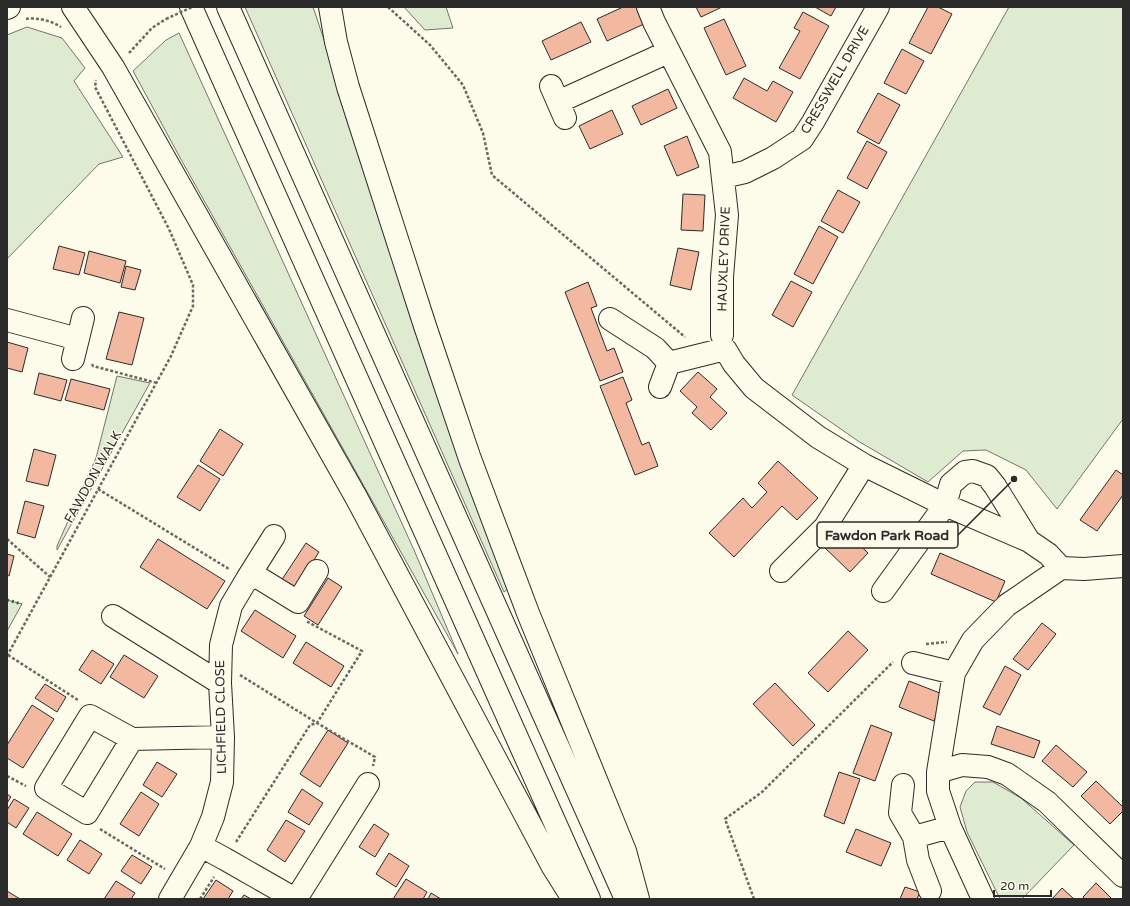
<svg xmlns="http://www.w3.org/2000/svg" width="1130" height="906" viewBox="0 0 1130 906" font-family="'Varela Round',sans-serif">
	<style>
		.green { fill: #deebd1; stroke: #74746e }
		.building { fill: #f2b8a0; stroke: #2b2b2b }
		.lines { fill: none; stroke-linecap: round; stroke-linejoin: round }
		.minor-casing { stroke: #2b2b2b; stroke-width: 24 }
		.highway-casing { stroke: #2b2b2b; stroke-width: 24 }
		.path { stroke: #6a6964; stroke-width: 2.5; stroke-dasharray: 3 2; stroke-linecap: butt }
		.minor { stroke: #fdfbea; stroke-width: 22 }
		.highway { stroke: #fdfbea; stroke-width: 22 }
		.path-bridge { stroke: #6a6964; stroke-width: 2.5; stroke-dasharray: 3 2; stroke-linecap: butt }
		.hedge { stroke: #34623c; stroke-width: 3; stroke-dasharray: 2 3; stroke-linecap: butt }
		.labels { text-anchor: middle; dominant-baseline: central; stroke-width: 3; stroke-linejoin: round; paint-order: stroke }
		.street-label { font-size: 13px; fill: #2b2b2b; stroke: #fdfbea }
		.leader { fill: none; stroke: #2b2b2b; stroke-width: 1.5 }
		.callout-dot { fill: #2b2b2b; stroke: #fdfbea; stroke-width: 1.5 }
		.callout { fill: #fdfbea; stroke: #2b2b2b; stroke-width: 1.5 }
		.callout-label { font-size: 14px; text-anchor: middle; font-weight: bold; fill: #2b2b2b }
	</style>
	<rect width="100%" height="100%" fill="#fdfbea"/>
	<path class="green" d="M245,7H313L508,589L504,592Z
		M404,7H446L453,28L425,30Z
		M1009,7H1123V419L1057,509L1026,470L986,450L963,451L928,482L858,441L792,395Z
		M27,27L62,38L85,68L74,81L123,157L99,164L7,259V35Z
		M179,33L414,550L458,654L183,163L133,71L166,40Z
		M117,376L150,383L57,550V546L96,458Z
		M7,600L22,604L7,631Z
		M975,782H993L1021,798L1074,845L1022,899H1000L967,832L960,807L966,791Z"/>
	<path class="building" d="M623,7H636L644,24L607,41L597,19Z
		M696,7H722L701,17Z
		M815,7H836L831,16Z
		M928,7H938L952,14L931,54L909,43Z
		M803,12L829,26L800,79L779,68L800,31L794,28Z
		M724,19L746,66L726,75L704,28Z
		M581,22L591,42L551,60L542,41Z
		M902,49L924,61L906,94L884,83Z
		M744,78L767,91L773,81L793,92L776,122L733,98Z
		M668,89L677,108L641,125L632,106Z
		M878,93L900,105L879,144L857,132Z
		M612,110L623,134L590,149L579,126Z
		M687,136L699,167L677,176L664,146Z
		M867,141L887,152L867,189L847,178Z
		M838,190L860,202L843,233L821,221Z
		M683,194L705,195L703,231L681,230Z
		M819,226L838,237L813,284L794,274Z
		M59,246L85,253L79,275L53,269Z
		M678,248L699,252L691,290L670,285Z
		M89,251L126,261L120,283L84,273Z
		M126,266L141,270L135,290L121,287Z
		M791,281L812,292L793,327L772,315Z
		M588,282L597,306L591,308L607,351L614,348L623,372L600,381L565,292Z
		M119,312L144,318L132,365L106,359Z
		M7,342L28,348L22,372L7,368Z
		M698,372L717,389L710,397L727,413L711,430L692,413L697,407L680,391Z
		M39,373L67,380L61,401L34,394Z
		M623,377L632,400L626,403L642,445L649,442L658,466L635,475L600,386Z
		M71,379L110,389L104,410L65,400Z
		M220,429L243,444L223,476L200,461Z
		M34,449L56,455L48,486L26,481Z
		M778,461L818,498L797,520L782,506L734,557L709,533L743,498L752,508L767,492L758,483Z
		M198,465L220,479L200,511L177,497Z
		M1116,470L1123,475V495L1097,531L1080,520Z
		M25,501L44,506L35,538L17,533Z
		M842,528L868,553L850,572L824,547Z
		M158,539L225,581L207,609L140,567Z
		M306,543L319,552L295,590L281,581Z
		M940,553L1005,581L996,602L931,574Z
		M7,554L14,556L9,576L7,575Z
		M328,578L342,587L318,625L304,616Z
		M255,610L296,636L283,658L241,631Z
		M1042,623L1056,634L1028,670L1013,659Z
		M848,631L868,650L828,692L808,673Z
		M306,642L344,666L331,687L293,663Z
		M92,650L114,664L101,684L79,670Z
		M124,655L158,676L144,698L110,677Z
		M1005,666L1021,675L1000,715L983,707Z
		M909,681L945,695L934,721L899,707Z
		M775,683L815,725L793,746L753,704Z
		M45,684L66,697L57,712L35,698Z
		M32,705L54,719L23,768L7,758V745Z
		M871,725L892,733L875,781L853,773Z
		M997,726L1040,741L1034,758L991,744Z
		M328,730L348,743L320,787L300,774Z
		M1056,745L1087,772L1073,787L1042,761Z
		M157,762L177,774L162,797L143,785Z
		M839,772L860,779L844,824L824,816Z
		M1096,781L1123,807V811L1110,824L1081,796Z
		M302,789L323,803L309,825L288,812Z
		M141,792L159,804L139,836L120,824Z
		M7,794L11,797L7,803Z
		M14,799L29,808L16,828L7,822V810Z
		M37,812L72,834L58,856L23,834Z
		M286,820L305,831L285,862L267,850Z
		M374,824L389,834L375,857L359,847Z
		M856,829L891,843L881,866L846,852Z
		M80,840L102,854L89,874L67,860Z
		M389,853L409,866L396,887L376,874Z
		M132,855L152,867L141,884L121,871Z
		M406,879L427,892L423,899H393Z
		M216,880L233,891L228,899H203Z
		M116,881L135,893L131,899H104Z
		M1096,883L1112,899H1085L1083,897Z
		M905,887L920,892L917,899H900Z
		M1062,888L1074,899H1052Z
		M7,891L20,899H7Z
		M431,893L441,899H428Z
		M244,895L251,899H241Z"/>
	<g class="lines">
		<g class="minor-casing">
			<path id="minor" d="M648,7L654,22L720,152L727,215L722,277V335
				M7,8L9,7
				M551,86L565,118
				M558,102L668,52
				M723,177L745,172L773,158L802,139L813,122L878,7
				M610,319L655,348L669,363L660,387
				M7,320L78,339
				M73,359L83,318
				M669,363L725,349L734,364L754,388L818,437L864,465L945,505L1029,541L1048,554L1061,568L1084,569L1123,566
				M781,571L825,527L864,465
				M251,573L298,602L317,571
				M883,591L945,505L951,484L965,472L973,471L987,476L995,486L1029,541
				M113,616L220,683
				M913,663L954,673
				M132,739L90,716L46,788L87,813L132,739L223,737
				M938,772L962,765L988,767L1007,774L1047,802L1123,876
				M903,785L900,813L914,837
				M201,846L225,859L295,899
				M930,891L918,860L914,837L950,827
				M170,899L201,846L213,817L222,782L223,737L220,683L221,645L231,606L247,579L274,536
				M296,899L368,784
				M983,899L950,827L938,791V772L954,673L973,640L1007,605L1061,568"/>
		</g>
		<g class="highway-casing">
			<path id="highway" d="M73,7L113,67L356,497L553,867L573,899
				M191,7L589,899
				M228,7L626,899
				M330,7L336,42L348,87L425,326L470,459L528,613L625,851L638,899"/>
		</g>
		<path class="path" d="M388,7L430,45L463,85L483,133L492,175L685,337
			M26,19C37,17 52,21 61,27
			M129,53L152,28L166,19
			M92,364L93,366L157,383
			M98,489L229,569
			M7,539L50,577
			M926,644L947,642
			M8,655L78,700
			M7,656L171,356L193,306V285L169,229L95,87L96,80
			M240,675L317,723L375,757L373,766
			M7,776L26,786
			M100,829L165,869
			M236,842L310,725L317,723L362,651L306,621
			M200,899L214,877
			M754,899L725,819L762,792L893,662"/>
		<use href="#minor" class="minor"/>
		<use href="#highway" class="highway"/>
		<path class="path-bridge" d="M166,19L192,7"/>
		<path class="hedge" d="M7,600L22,604"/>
	</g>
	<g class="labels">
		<g class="street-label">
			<text transform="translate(835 80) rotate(-60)">CRESSWELL DRIVE</text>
			<text transform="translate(724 259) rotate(-88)">HAUXLEY DRIVE</text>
			<text transform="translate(93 477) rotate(-61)">FAWDON WALK</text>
			<text transform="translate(221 717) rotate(-91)">LICHFIELD CLOSE</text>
		</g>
	</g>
	<path class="leader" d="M1014 479L958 535"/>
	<circle class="callout-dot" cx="1014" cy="479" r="4"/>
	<rect class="callout" x="817" y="522" width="141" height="26" rx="4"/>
	<g class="callout-label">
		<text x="887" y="540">Fawdon Park Road</text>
	</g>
	<rect width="1130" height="906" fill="none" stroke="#2b2b2b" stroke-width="16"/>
	<path d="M994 890v6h57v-6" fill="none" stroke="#2b2b2b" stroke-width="2"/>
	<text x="1000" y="890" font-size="12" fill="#2b2b2b" stroke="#fdfbea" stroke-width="3" paint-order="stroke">20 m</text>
</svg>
